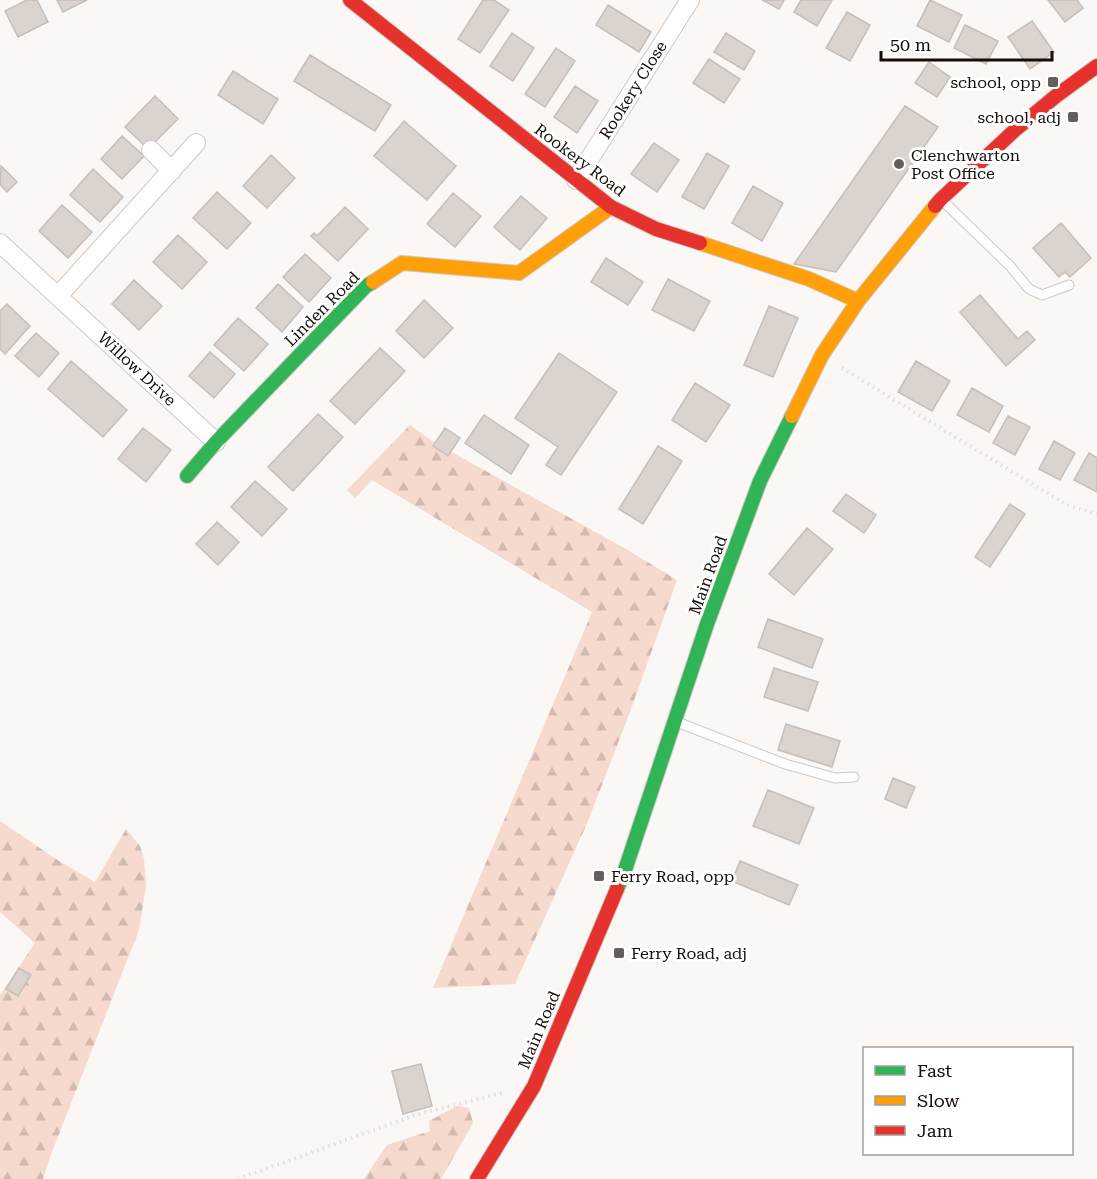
<svg xmlns="http://www.w3.org/2000/svg" width="1097" height="1179" viewBox="0 0 1097 1179" font-family="'Roboto Serif',serif">
	<style>
		.forest { fill: url(#forest-firs) }
		.building { fill: #dad3ce; stroke: #c5beba; stroke-width: 1.5 }
		.lines { fill: none; stroke-linecap: round; stroke-linejoin: round }
		.lane-casing { stroke: #d0c8c5; stroke-width: 11 }
		.street-casing { stroke: #d0c8c5; stroke-width: 20 }
		.fast-casing { stroke: #d0c8c5; stroke-width: 16 }
		.slow-casing { stroke: #d0c8c5; stroke-width: 16 }
		.jam-casing { stroke: #d0c8c5; stroke-width: 16 }
		.path { stroke: #dfdedd; stroke-width: 4; stroke-dasharray: 1.5 4.5; stroke-linecap: butt }
		.lane { stroke: #fefefe; stroke-width: 9 }
		.street { stroke: #fefefe; stroke-width: 18 }
		.fast { stroke: #30b455; stroke-width: 14 }
		.slow { stroke: #ff9f0a; stroke-width: 14 }
		.jam { stroke: #e5322d; stroke-width: 14 }
		.poi-dot { fill: #665e5a; stroke: #fff; stroke-width: 2 }
		.labels { text-anchor: middle; dominant-baseline: central; stroke-width: 6; stroke-linejoin: round; paint-order: stroke }
		.poi-label { font-size: 16px; fill: #170c07; stroke: #fff; text-anchor: start }
		.street-label { font-size: 16px; fill: #170c07; stroke: #fff }
	</style>
	<defs>
		<pattern id="forest-firs" width="22" height="20" patternUnits="userSpaceOnUse" patternTransform="scale(1.5)"><rect width="22" height="20" fill="#f6dacd"/><path d="M5 1l3.5 6h-7zM16 11l3.5 6h-7z" fill="#d2baaf"/></pattern>
	</defs>
	<rect width="100%" height="100%" fill="#faf7f5"/>
	<path class="forest" d="M410,425L435,443L626,549L677,580L630,712L588,821L515,984L433,988L592,612L372,480L355,498L347,490Z
		M0,821L59,861L95,882L126,829L140,846L144,859L146,885L139,930L50,1157L43,1179H0V995L35,943L0,912Z
		M457,1106L469,1108L473,1123L441,1179H364L387,1145L430,1131L429,1121Z"/>
	<path class="building" d="M27,0H37L48,22L18,37L5,11Z
		M57,0H87L63,12Z
		M483,0H494L509,10L480,53L458,39Z
		M762,0H784L779,9Z
		M801,0H832L817,26L794,12Z
		M930,0L962,15L949,42L917,26Z
		M1048,0H1077L1083,8L1065,22Z
		M608,5L651,32L639,52L596,25Z
		M847,12L870,25L850,61L826,48Z
		M1032,21L1054,52L1030,69L1008,37Z
		M965,25L998,41L986,64L954,48Z
		M512,33L534,48L513,81L490,66Z
		M726,33L755,51L744,70L714,52Z
		M556,48L575,61L545,107L525,94Z
		M310,55L391,105L375,131L294,81Z
		M709,59L740,79L724,103L693,83Z
		M929,62L950,77L937,97L915,83Z
		M233,71L278,99L263,124L218,95Z
		M575,86L598,101L577,133L554,117Z
		M155,96L178,119L148,149L125,127Z
		M905,106L938,127L836,272L794,264Z
		M404,121L456,166L427,200L374,156Z
		M122,136L144,156L122,179L101,159Z
		M654,143L679,160L657,192L631,174Z
		M707,153L729,166L704,209L682,197Z
		M271,155L295,178L267,208L243,186Z
		M1,166L17,182L7,192L0,184Z
		M93,169L123,197L100,222L70,195Z
		M753,186L783,203L762,241L732,223Z
		M217,192L251,223L227,249L193,218Z
		M453,193L481,216L455,247L427,224Z
		M521,196L547,218L520,250L494,227Z
		M62,205L92,232L68,258L39,231Z
		M345,207L368,229L338,261L311,236L314,233L317,236Z
		M1061,223L1091,258L1070,277L1065,272L1059,277L1033,248Z
		M178,235L207,262L182,289L153,262Z
		M305,254L331,278L309,302L283,277Z
		M606,258L643,282L628,305L591,282Z
		M668,279L710,301L694,331L652,310Z
		M134,280L162,306L139,330L112,304Z
		M278,284L303,307L282,332L256,308Z
		M980,295L1018,339L1027,331L1035,340L1006,366L960,312Z
		M424,300L453,328L424,358L396,331Z
		M7,304L30,326L5,354L0,349V311Z
		M769,306L798,318L773,377L744,365Z
		M238,318L268,344L244,371L214,345Z
		M36,333L59,353L39,377L15,356Z
		M380,348L405,371L355,424L330,401Z
		M210,352L235,374L214,398L189,376Z
		M559,353L617,392L561,475L546,465L558,447L515,418Z
		M71,361L127,410L103,437L48,389Z
		M916,361L950,381L932,411L898,392Z
		M695,383L730,405L706,442L672,420Z
		M972,388L1003,406L989,432L957,415Z
		M318,414L343,437L293,491L268,467Z
		M484,415L529,445L511,474L465,443Z
		M1008,416L1030,427L1015,455L993,443Z
		M143,428L171,450L146,482L118,459Z
		M445,428L460,438L448,456L433,446Z
		M1054,441L1075,453L1060,480L1039,469Z
		M658,446L682,461L643,524L619,509Z
		M1089,453L1097,458V492L1074,480Z
		M255,481L287,509L262,536L231,507Z
		M846,494L876,515L864,533L833,511Z
		M1010,504L1025,514L990,567L975,557Z
		M217,522L239,542L218,565L196,544Z
		M807,528L833,549L794,595L769,574Z
		M768,619L823,639L812,668L758,647Z
		M774,668L818,682L808,711L764,697Z
		M786,724L840,741L832,767L778,750Z
		M893,778L915,787L906,808L885,799Z
		M768,790L814,808L799,844L753,826Z
		M740,861L798,885L789,905L732,881Z
		M19,968L31,975L18,996L6,989Z
		M421,1064L432,1106L403,1114L392,1071Z"/>
	<g class="lines">
		<g class="lane-casing">
			<path id="lane" d="M943,201L1011,267L1029,289L1042,295L1069,285
				M677,722L785,764L835,778L854,777"/>
		</g>
		<g class="street-casing">
			<path id="street" d="M151,150L172,171
				M576,180L690,0
				M0,243L216,442
				M58,296L196,143"/>
		</g>
		<g class="fast-casing">
			<path id="fast" d="M187,476L216,442L366,286L373,282
				M617,889L624,873L707,624L760,481L792,416"/>
		</g>
		<g class="slow-casing">
			<path id="slow" d="M700,243L809,279L858,301
				M373,282L402,263L519,273L611,207
				M792,416L822,355L858,301L935,206"/>
		</g>
		<g class="jam-casing">
			<path id="jam" d="M350,0L611,207L656,229L700,243
				M935,206L941,199L1016,129L1056,96L1097,66
				M477,1179L534,1086L617,889"/>
		</g>
		<path class="path" d="M842,368L1067,505L1097,514
			M238,1179L415,1115L502,1093"/>
		<use href="#lane" class="lane"/>
		<use href="#street" class="street"/>
		<use href="#fast" class="fast"/>
		<use href="#slow" class="slow"/>
		<use href="#jam" class="jam"/>
	</g>
	<g class="poi-dot">
		<rect x="1047" y="76" width="12" height="12" rx="3"/>
		<rect x="1067" y="111" width="12" height="12" rx="3"/>
		<circle cx="899" cy="164" r="6"/>
		<rect x="593" y="870" width="12" height="12" rx="3"/>
		<rect x="613" y="947" width="12" height="12" rx="3"/>
	</g>
	<g class="labels">
		<g class="poi-label">
			<text x="1041" y="82" text-anchor="end">school, opp</text>
			<text x="1061" y="117" text-anchor="end">school, adj</text>
			<text x="911" y="155">Clenchwarton<tspan x="911" dy="18">Post Office</tspan></text>
			<text x="611" y="876">Ferry Road, opp</text>
			<text x="631" y="953">Ferry Road, adj</text>
		</g>
		<g class="street-label">
			<text transform="translate(633 90) rotate(-58)">Rookery Close</text>
			<text transform="translate(580 160) rotate(37)">Rookery Road</text>
			<text transform="translate(322 309) rotate(-45)">Linden Road</text>
			<text transform="translate(137 369) rotate(43)">Willow Drive</text>
			<text transform="translate(708 575) rotate(-70)">Main Road</text>
			<text transform="translate(539 1030) rotate(-67)">Main Road</text>
		</g>
	</g>
	<rect x="863" y="1047" width="210" height="108" fill="#ffffff" stroke="#a29e9c" stroke-width="1.5"/>
	<rect x="875" y="1066" width="30" height="9" fill="#30b455" stroke="#a29e9c" stroke-width="1.5"/>
	<text x="917" y="1077" font-size="18" fill="#170c07">Fast</text>
	<rect x="875" y="1096" width="30" height="9" fill="#ff9f0a" stroke="#a29e9c" stroke-width="1.5"/>
	<text x="917" y="1107" font-size="18" fill="#170c07">Slow</text>
	<rect x="875" y="1126" width="30" height="9" fill="#e5322d" stroke="#a29e9c" stroke-width="1.5"/>
	<text x="917" y="1137" font-size="18" fill="#170c07">Jam</text>
	<path d="M881 51v9h171v-9" fill="none" stroke="#170c07" stroke-width="3"/>
	<text x="890" y="51" font-size="18" fill="#170c07" stroke="#ffffff" stroke-width="4.5" paint-order="stroke">50 m</text>
</svg>
